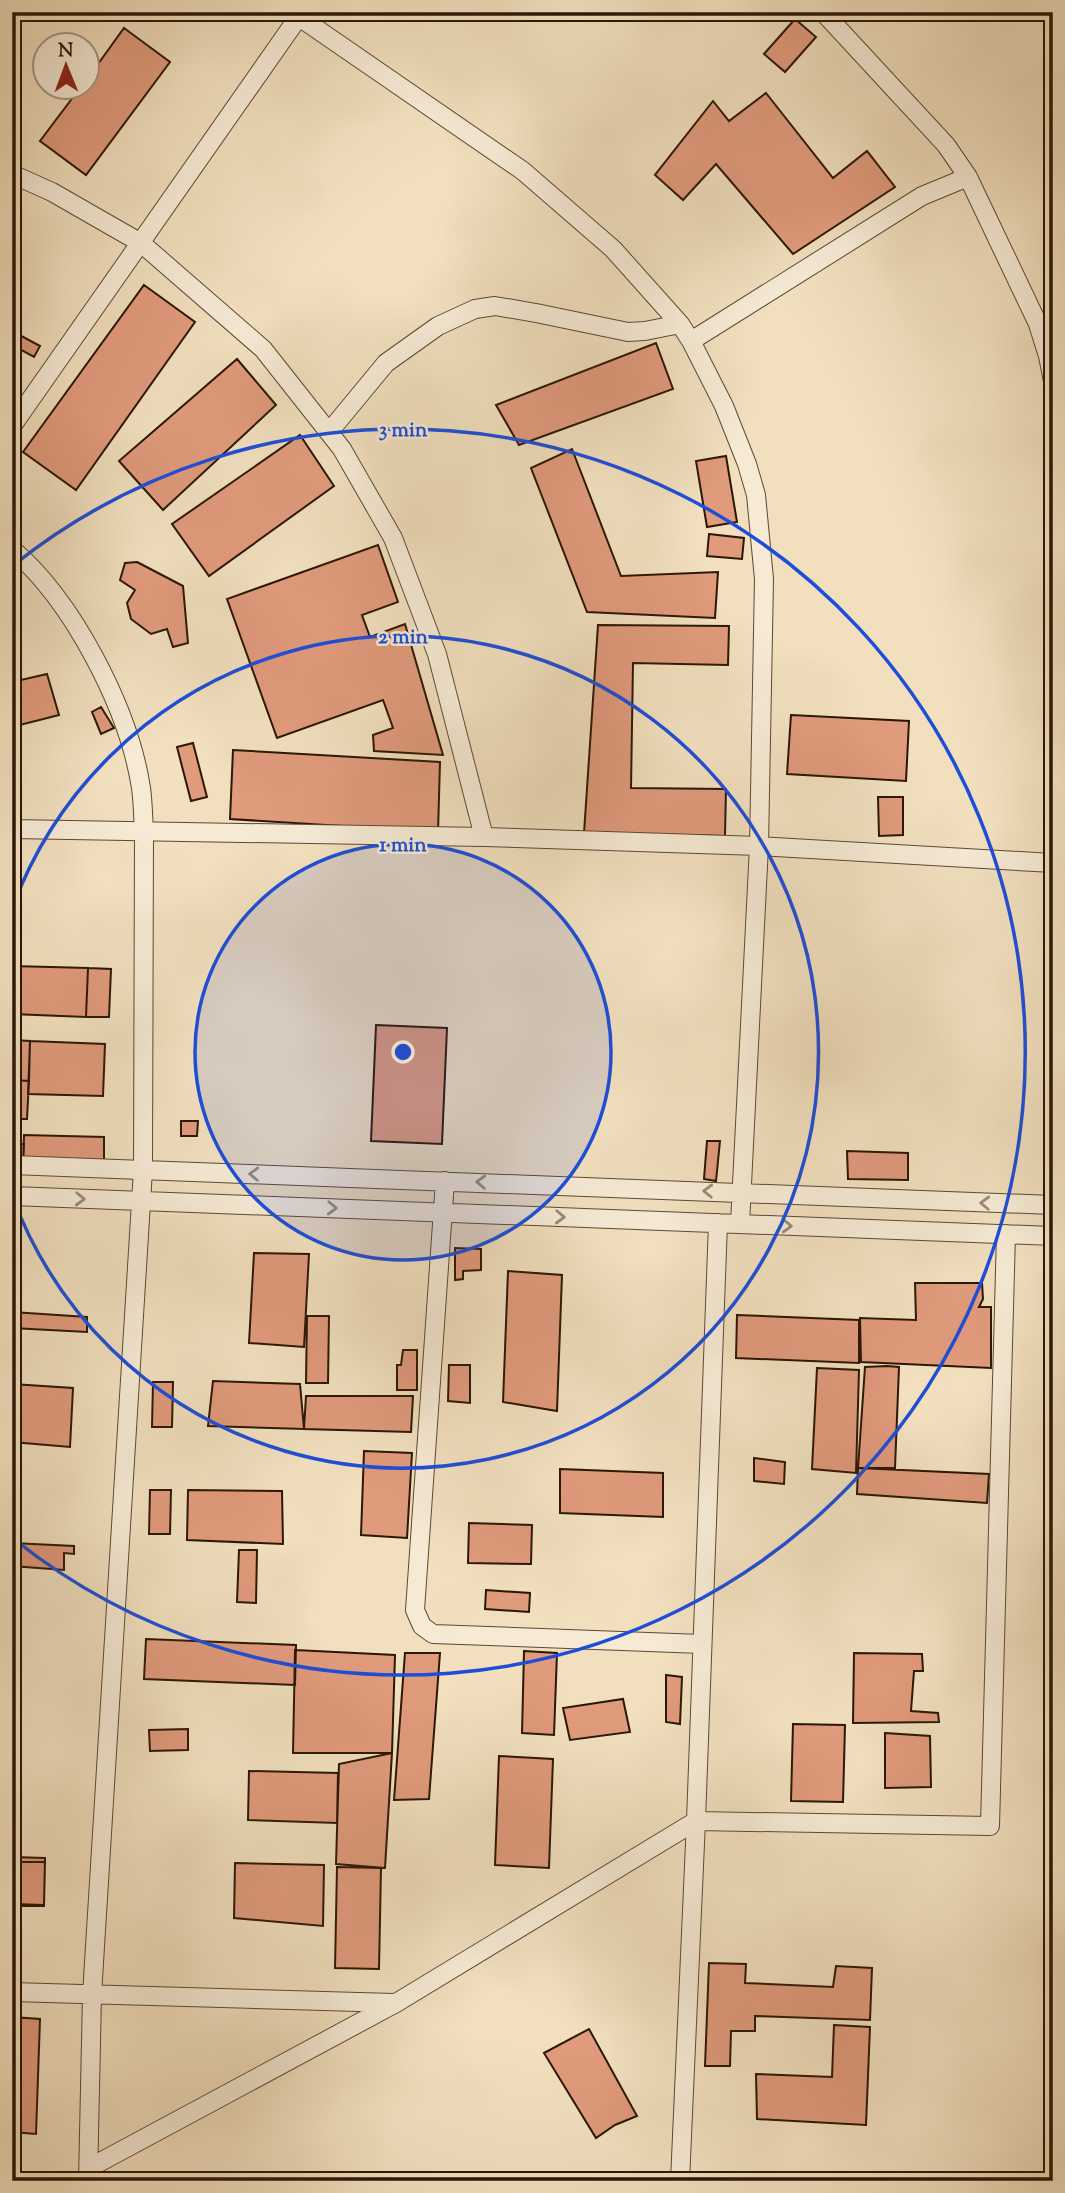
<svg xmlns="http://www.w3.org/2000/svg" width="1065" height="2193" viewBox="0 0 1065 2193" font-family="'Sorts Mill Goudy',serif">
	<style>
		.building { fill: #e09a7c; stroke: #2b1704; stroke-width: 2 }
		.lines { fill: none; stroke-linecap: round; stroke-linejoin: round }
		.minor-casing { stroke: #5c4932; stroke-width: 20 }
		.minor { stroke: #f6ead5; stroke-width: 18 }
		.oneway { stroke: #9b8b77 }
		.ring { fill: none; stroke: #1d4ed8; stroke-width: 3.5 }
		.centre { fill: #1d4ed8; stroke: #f6ead5; stroke-width: 3.5 }
		.ring-label { font-size: 21px; text-anchor: middle; font-weight: bold; fill: #1d4ed8; stroke: #f6ead5; stroke-width: 5; stroke-linejoin: round; paint-order: stroke }
	</style>
	<rect width="100%" height="100%" fill="#f1dfbe"/>
	<filter id="stains"><feTurbulence type="fractalNoise" baseFrequency=".00286" numOctaves="4"/><feColorMatrix values="0 0 0 0 .2 0 0 0 0 .09 0 0 0 0 .02 0 0 0 .5 -.17"/></filter>
	<radialGradient id="worn" r=".72"><stop offset=".6" stop-color="#630" stop-opacity="0"/><stop offset="1" stop-color="#630" stop-opacity=".3"/></radialGradient>
	<path class="building" d="M795,19L816,37L785,72L764,54Z
		M124,28L170,62L86,175L40,141L80,88H88V78Z
		M766,93L833,178L867,151L895,187L793,254L716,164L683,200L655,175L713,101L729,121Z
		M144,285L195,322L76,490L23,452Z
		M12,331L40,346L34,357L12,345Z
		M656,343L673,389L519,445L496,405Z
		M237,359L276,405L163,510L119,461Z
		M300,435L334,486L209,576L172,524Z
		M572,449L621,576L718,572L715,618L587,612L531,468Z
		M726,456L737,522L707,527L696,461Z
		M709,534L744,538L742,559L707,556Z
		M378,545L398,602L362,615L370,637L405,624L443,755L374,751L373,735L393,728L383,700L277,738L227,599Z
		M137,562L183,586L188,643L173,647L167,629L151,634L131,619L127,603L135,590L120,580L125,563Z
		M598,625L729,626L728,665L633,663L631,788L726,789L725,836L584,833Z
		M47,674L59,715L12,727V682Z
		M101,707L114,728L101,734L92,712Z
		M791,715L909,721L906,781L787,774Z
		M193,743L207,797L191,801L177,747Z
		M233,750L440,762L438,832L230,819Z
		M878,797H903V835L879,836Z
		M12,966L88,968L86,1017L12,1014Z
		M88,968L111,969L109,1017H86Z
		M376,1025L447,1028L442,1144L371,1141Z
		M12,1040L30,1041L29,1081L12,1080Z
		M30,1041L105,1044L103,1096L28,1094Z
		M12,1080L29,1081L27,1119H12Z
		M181,1121H198L197,1136H181Z
		M24,1135L104,1137V1171L23,1169Z
		M707,1141H720L716,1181L704,1179Z
		M12,1144H24L23,1169H12Z
		M847,1151L908,1153V1180L848,1179Z
		M455,1248L481,1249V1270L463,1271V1279L455,1280Z
		M254,1253L309,1254L304,1347L249,1343Z
		M508,1271L562,1275L557,1411L503,1402Z
		M915,1283H982L983,1299L979,1307H991V1368L861,1362L860,1318L916,1320Z
		M12,1312L87,1317V1332L12,1328Z
		M737,1315L859,1320V1363L736,1358Z
		M307,1316H329L328,1383H306Z
		M403,1350H417V1390H397V1365H401Z
		M449,1365H470V1403L448,1401Z
		M887,1366L899,1367L895,1468H858L865,1367Z
		M817,1368L859,1370L856,1473L812,1469Z
		M213,1381L300,1384L304,1429L208,1426Z
		M153,1382H173L172,1427H152Z
		M12,1384L73,1388L70,1447L12,1442Z
		M306,1396H413L411,1432L304,1429Z
		M364,1451L412,1453L407,1538L361,1535Z
		M754,1458L785,1462L784,1484L754,1481Z
		M858,1468L989,1474L987,1503L857,1494Z
		M560,1469L663,1473V1517L560,1513Z
		M150,1490H171L170,1534H149Z
		M188,1490L282,1491L283,1544L187,1540Z
		M469,1523L532,1525L531,1564L468,1563Z
		M12,1543L74,1546V1554L64,1553V1570L12,1566Z
		M239,1550H257L256,1603L237,1602Z
		M486,1590L530,1593L529,1612L485,1609Z
		M146,1639L296,1645L295,1685L144,1679Z
		M295,1650L395,1655L392,1753H293Z
		M524,1651L557,1653L554,1735L522,1733Z
		M405,1653H440L429,1799L394,1800Z
		M854,1653L922,1654L923,1671H914L911,1711L938,1713L939,1722L853,1723Z
		M666,1675L682,1677L680,1724L666,1722Z
		M623,1699L630,1732L570,1740L563,1708Z
		M793,1724L845,1725L843,1802L791,1801Z
		M188,1729V1750L150,1751L149,1730Z
		M885,1733L930,1736L931,1787L885,1788Z
		M392,1753L385,1868L336,1864L339,1764Z
		M499,1756L553,1759L549,1868L495,1865Z
		M249,1771L338,1773L337,1823L248,1820Z
		M12,1857L45,1858L44,1905L12,1904Z
		M12,1862H45L44,1906H12Z
		M235,1863L324,1865L323,1926L234,1918Z
		M337,1867L381,1868L379,1969L335,1968Z
		M709,1963L746,1964L745,1983L833,1987L836,1966L872,1968L870,2020L755,2016V2031H731L730,2066H705Z
		M12,2017L40,2019L36,2134L12,2132Z
		M834,2025L870,2027L866,2125L757,2119L756,2074L832,2077Z
		M589,2029L637,2116L615,2125L596,2138L544,2053Z"/>
	<g class="lines">
		<g class="minor-casing">
			<path id="minor" d="M292,12L523,171L613,249L680,324L691,341L724,406L747,464L756,495L764,579L759,846L740,1224
				M823,12L946,145L968,177L1038,324L1048,356L1053,381
				M12,174L52,192L141,243L263,349L342,449L393,538L437,654L484,837
				M691,341L922,196L968,177
				M12,426L302,12
				M329,432L386,363L438,326L475,309L495,306L536,313L628,332L645,331L680,324
				M12,549C73,601 129,709 141,788C143,802 143,817 144,831L143,1170L92,1995L88,2181
				M12,829L484,837L759,846L1053,863
				M12,1165L1053,1205
				M445,1181L415,1610L422,1626L433,1634L702,1644
				M12,1196L1053,1236
				M12,1992L394,2003
				M89,2168L396,2003L696,1821L990,1826L1006,1234
				M680,2181L696,1821L718,1223"/>
		</g>
		<use href="#minor" class="minor"/>
	</g>
	<defs><path id="oneway-chevron" d="M-2-3.5L2.5 0L-2 3.5" fill="none" stroke-width="1.6" stroke-linecap="round" stroke-linejoin="round" transform="scale(1.75)"/></defs>
	<g class="oneway">
		<use href="#oneway-chevron" transform="translate(254 1174) rotate(-178)"/>
		<use href="#oneway-chevron" transform="translate(481 1182) rotate(-178)"/>
		<use href="#oneway-chevron" transform="translate(708 1191) rotate(-178)"/>
		<use href="#oneway-chevron" transform="translate(80 1199) rotate(2)"/>
		<use href="#oneway-chevron" transform="translate(985 1203) rotate(-178)"/>
		<use href="#oneway-chevron" transform="translate(332 1208) rotate(2)"/>
		<use href="#oneway-chevron" transform="translate(560 1217) rotate(2)"/>
		<use href="#oneway-chevron" transform="translate(787 1226) rotate(2)"/>
	</g>
	<circle cx="403" cy="1052" r="208" fill="#1d4ed8" fill-opacity=".12"/>
	<g class="ring">
		<circle cx="403" cy="1052" r="208"/>
		<path d="M13 906A416 416 0 1 1 13 1198"/>
		<path d="M15 564A623 623 0 1 1 15 1540"/>
	</g>
	<circle cx="403" cy="1052" r="10" class="centre"/>
	<g class="ring-label">
		<text x="403" y="436">3 min</text>
		<text x="403" y="643">2 min</text>
		<text x="403" y="851">1 min</text>
	</g>
	<rect width="1065" height="2193" fill="none" stroke="#f1dfbe" stroke-width="42"/>
	<rect x="14" y="14" width="1037" height="2165" fill="none" stroke="#2b1704" stroke-width="3.5"/>
	<rect x="21" y="21" width="1023" height="2151" fill="none" stroke="#2b1704" stroke-width="2"/>
	<g transform="translate(66 66) rotate(359)"><circle r="33" fill="#f6ead5" stroke="#a59681" stroke-width="2"/>
	<path d="M0-5L12 26L0 18L-12 26Z" fill="#8f2418"/>
	<text y="-10" font-size="19" font-weight="bold" text-anchor="middle" fill="#2b1704">N</text>
	</g>
	<rect width="100%" height="100%" filter="url(#stains)"/>
	<rect width="100%" height="100%" fill="url(#worn)"/>
</svg>
